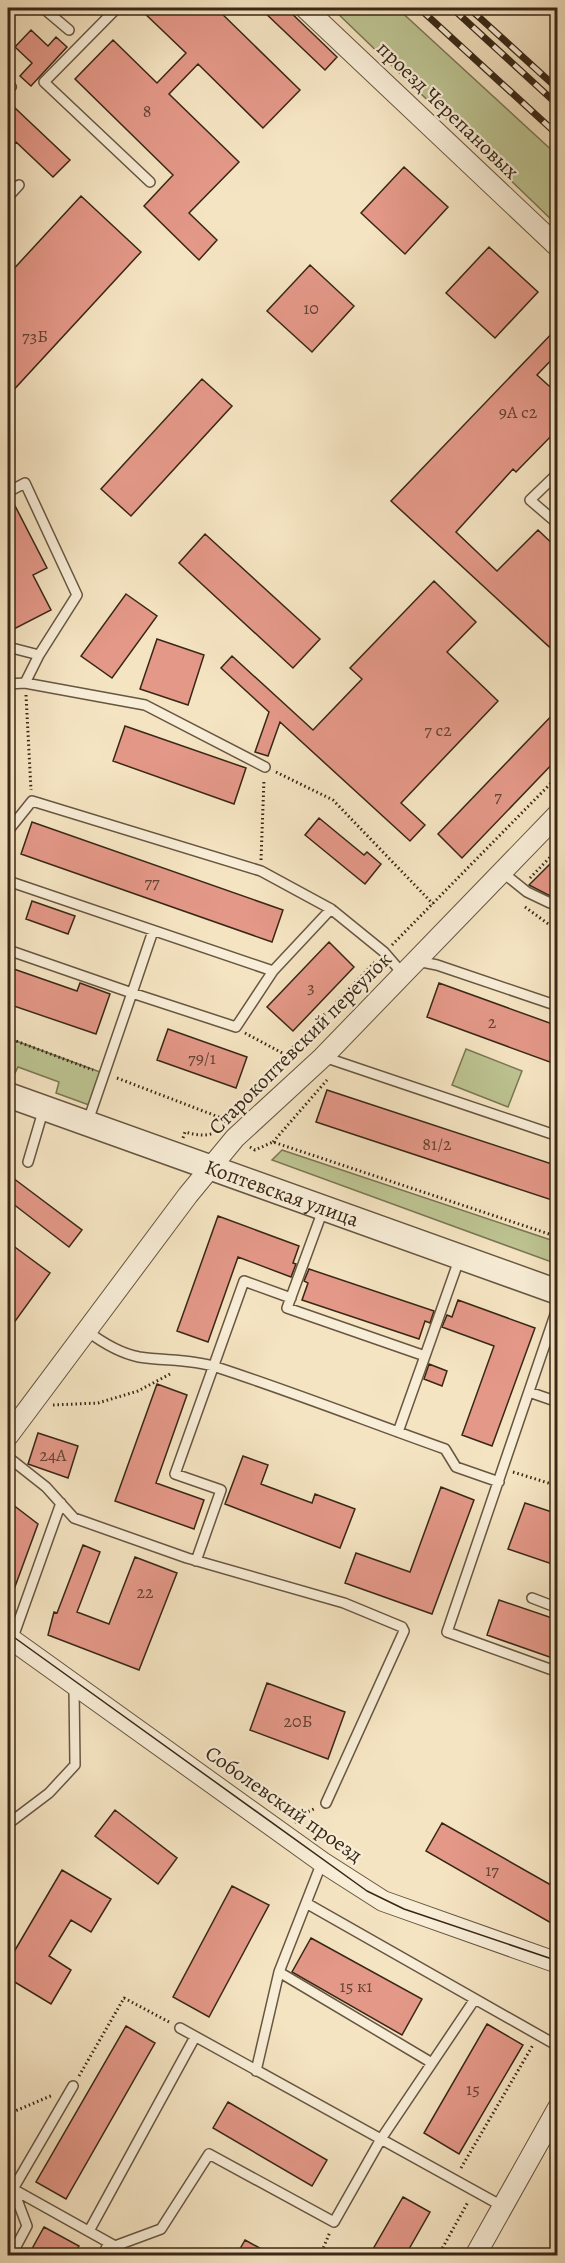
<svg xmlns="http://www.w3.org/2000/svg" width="565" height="2263" viewBox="0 0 565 2263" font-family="Alegreya,serif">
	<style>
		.green { fill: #bdc492; stroke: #7a7654; stroke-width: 1.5 }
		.building { fill: #e49888; stroke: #382716; stroke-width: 1.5 }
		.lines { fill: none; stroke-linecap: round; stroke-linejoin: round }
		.service-casing { stroke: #675641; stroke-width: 12 }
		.minor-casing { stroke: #675641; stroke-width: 22 }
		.tertiary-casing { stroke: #675641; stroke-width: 27 }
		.path { stroke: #382716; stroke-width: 3; stroke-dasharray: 1.5 3; stroke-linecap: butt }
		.service { stroke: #f8edd7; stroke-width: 9 }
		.minor { stroke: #f8edd7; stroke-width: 20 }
		.tertiary { stroke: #f8edd7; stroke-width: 24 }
		.tram { stroke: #382716; stroke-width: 1.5 }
		.rail-casing { stroke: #382716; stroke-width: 7 }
		.rail { stroke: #f8edd7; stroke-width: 4.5; stroke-dasharray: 14; stroke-linecap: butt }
		.labels { text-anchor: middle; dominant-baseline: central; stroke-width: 4.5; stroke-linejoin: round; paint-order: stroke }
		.number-label { font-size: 18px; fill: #634332 }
		.street-label { font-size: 21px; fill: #382716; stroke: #f8edd7 }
	</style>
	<rect width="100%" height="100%" fill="#f5e4c2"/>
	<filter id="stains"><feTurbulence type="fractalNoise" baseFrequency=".00333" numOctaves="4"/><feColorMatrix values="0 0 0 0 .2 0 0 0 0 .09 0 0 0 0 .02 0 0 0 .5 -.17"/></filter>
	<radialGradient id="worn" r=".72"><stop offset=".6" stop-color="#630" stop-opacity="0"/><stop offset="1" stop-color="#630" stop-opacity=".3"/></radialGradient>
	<path class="green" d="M332,8H397L557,155V225Z
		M8,1038L100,1072L89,1105L56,1093L59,1082L18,1067L13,1077L8,1075Z
		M466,1049L522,1071L508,1107L452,1085Z
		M282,1150L557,1242V1264L272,1160Z"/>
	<path class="building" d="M139,8H216L300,90L263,128L198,64L169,94L239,162L189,213L217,240L199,260L144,206L173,175L75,79L113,40L157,83L186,53Z
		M260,8H286L337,57L325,70Z
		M31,30L48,46L56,37L67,47L31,86L20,76L32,63L15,47Z
		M15,108L70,160L53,177L16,142L8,151V117Z
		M404,167L448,207L405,254L361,213Z
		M81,196L141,252L8,396V275Z
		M489,247L538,292L495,338L446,293Z
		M310,265L354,306L312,352L267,311Z
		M558,327V353L537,375L558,394V429L516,472L513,469L456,532L497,571L538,530L558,549V655L391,501Z
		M202,379L232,406L131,516L101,489Z
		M11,498L47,568L33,575L51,610L12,630L8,621V499Z
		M205,534L320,639L293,668L179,563Z
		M434,581L476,622L447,652L498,701L401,803L425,825L410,841L280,722L268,756L255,752L269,712L221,668L232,656L313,730L362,679L350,668Z
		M126,594L157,616L112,678L81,656Z
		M157,639L204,655L188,705L140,689Z
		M558,709V758L462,858L438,834Z
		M125,726L246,768L234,804L113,761Z
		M319,818L364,855L367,852L381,864L365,884L305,835Z
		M32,822L283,910L272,942L21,854Z
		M558,856V900L529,885Z
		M32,901L75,916L68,934L26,919Z
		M329,942L354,967L293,1031L267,1007Z
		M8,967L77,991L80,983L110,994L96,1034L8,1004Z
		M439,983L558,1026V1065L427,1017Z
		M168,1029L247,1057L236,1088L157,1060Z
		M327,1090L558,1166V1202L316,1122Z
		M13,1178L82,1230L69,1247L8,1200V1186Z
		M218,1216L299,1246L293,1263L296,1264L291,1277L238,1257L208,1342L177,1331Z
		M8,1242L50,1273L8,1331Z
		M309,1269L434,1311L430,1323L425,1321L419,1339L302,1300L308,1283L304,1281Z
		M458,1300L535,1328L492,1446L462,1435L494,1346L442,1327L447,1315L452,1317Z
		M429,1364L447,1371L442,1386L424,1379Z
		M157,1384L187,1395L156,1483L204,1500L194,1529L115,1501Z
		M38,1433L78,1446L68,1478L28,1464Z
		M243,1456L268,1465L261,1484L312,1503L315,1494L355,1509L340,1548L225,1504Z
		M441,1487L474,1500L432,1614L345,1583L356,1553L410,1572Z
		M8,1501L38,1524L9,1603H8Z
		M525,1503L558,1514V1566L508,1549Z
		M83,1545L100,1552L77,1612L109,1624L135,1557L177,1573L139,1670L48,1635L54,1612L57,1613Z
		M499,1600L558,1620V1660L487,1635Z
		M267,1683L345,1712L328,1759L250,1730Z
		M115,1810L177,1858L158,1884L95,1836Z
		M442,1823L558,1889V1927L426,1851Z
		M62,1870L111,1899L91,1932L71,1920L49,1956L71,1970L51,2004L8,1978V1962Z
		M232,1886L269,1905L209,2017L173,1997Z
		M311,1938L422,1999L402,2035L292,1972Z
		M487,2024L523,2045L459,2154L424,2133Z
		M126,2026L155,2043L66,2199L36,2182Z
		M228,2102L327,2160L312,2186L213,2128Z
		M403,2197L430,2212L405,2256H369Z
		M44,2227L79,2246L73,2256H28Z
		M245,2240L274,2256H236Z"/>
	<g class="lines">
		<g class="service-casing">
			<path id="service" d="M43,8L69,30
				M117,8L44,82L150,182
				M8,84L11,87L8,91
				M8,197L19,185
				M558,473L530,500L558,524
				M8,492L25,483L77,595L39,655L8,647
				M25,683L39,655
				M8,684L25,683L145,705L265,767
				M8,831L32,801L261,871L331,909
				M502,872L527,892L550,903
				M8,881L273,971L331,909L384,952L403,974
				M153,931L132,993L236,1027L273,971
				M8,950L132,993L88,1121
				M417,961L437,965L558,1006
				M324,1057L558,1136
				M28,1162L44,1108
				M323,1210L287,1308L425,1356L460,1257
				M558,1306L447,1632L558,1672
				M87,1331C103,1343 119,1353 139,1357C165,1361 191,1359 216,1367C293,1392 369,1422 445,1449L456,1467L499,1482
				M529,1392L558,1402
				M398,1432L425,1356
				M8,1457L46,1487L74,1518L187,1558L344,1603L402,1627L404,1631L326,1803
				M196,1561L221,1490L175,1474L244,1281L291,1298
				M532,1598L558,1608
				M12,1640L61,1503
				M8,1824L49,1793L75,1765L74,1687
				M306,1903L475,1999
				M279,1972L432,2063
				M180,2028L502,2206
				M256,2071L279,1972L322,1862
				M8,2180L13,2189L115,2246L161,2229L209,2154L334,2222L381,2139L475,1999L558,2046
				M89,2231L195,2037
				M11,2256L27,2226L13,2189L73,2086
				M102,2256L109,2243"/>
		</g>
		<g class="minor-casing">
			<path id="minor" d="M305,8L558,247
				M8,1436L188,1195L235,1138L323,1057L558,814
				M8,1637L322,1862L383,1901L558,1963
				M475,2256L558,2108"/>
		</g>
		<g class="tertiary-casing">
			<g id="tertiary">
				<path id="s1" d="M8,1095L558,1292"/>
			</g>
		</g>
		<path class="path" d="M26,695L31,790
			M276,772L333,800L433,904
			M261,860L264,779
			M530,878L558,849
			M525,907L558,931
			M392,945L558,776
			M245,1033L286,1055
			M8,1038L93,1070
			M117,1078L224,1119L223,1124
			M224,1119L377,960
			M183,1138L185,1132C196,1135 206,1137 216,1132
			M273,1142L327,1080
			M250,1147L255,1150L273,1142L558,1237
			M53,1405L98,1403L138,1391L172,1373
			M513,1472L558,1486
			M295,1823L301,1815L316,1808
			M79,2076L124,1998L171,2023
			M8,2114L53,2095
			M461,2168L533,2045
			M320,2256L330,2232
			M438,2256L468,2202"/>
		<use href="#service" class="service"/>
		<use href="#minor" class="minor"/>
		<use href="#tertiary" class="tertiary"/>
		<path class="tram" d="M8,1633L367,1891L404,1909L558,1961"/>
		<g class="rail-casing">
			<path id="rail" d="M419,8L558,135
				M452,8L558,105
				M469,8L558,89"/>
		</g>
		<use href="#rail" class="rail"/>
	</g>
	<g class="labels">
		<g class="number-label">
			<text x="147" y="111">8</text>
			<text x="311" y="308">10</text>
			<text x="35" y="336">73Б</text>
			<text x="518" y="412">9А с2</text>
			<text x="438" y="730">7 с2</text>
			<text x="498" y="796">7</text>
			<text x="152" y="882">77</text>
			<text x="311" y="987">3</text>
			<text x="492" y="1022">2</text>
			<text x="202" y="1058">79/1</text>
			<text x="437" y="1144">81/2</text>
			<text x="53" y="1455">24А</text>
			<text x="145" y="1592">22</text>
			<text x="298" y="1721">20Б</text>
			<text x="492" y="1870">17</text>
			<text x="356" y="1986">15 к1</text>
			<text x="473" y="2089">15</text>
		</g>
		<g class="street-label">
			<text transform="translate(448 110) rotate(44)">проезд Черепановых</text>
			<text transform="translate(300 1043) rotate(-45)">Старокоптевский переулок</text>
			<text stroke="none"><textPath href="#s1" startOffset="291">Коптевская улица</textPath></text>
			<text transform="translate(284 1804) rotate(35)">Соболевский проезд</text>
		</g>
	</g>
	<rect width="565" height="2263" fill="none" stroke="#f5e4c2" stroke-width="30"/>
	<rect x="9" y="9" width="547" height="2245" fill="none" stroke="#382716" stroke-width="3"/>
	<rect x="15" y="15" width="535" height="2233" fill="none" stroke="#382716" stroke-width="1.5"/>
	<rect width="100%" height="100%" filter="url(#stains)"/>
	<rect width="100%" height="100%" fill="url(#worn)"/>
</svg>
